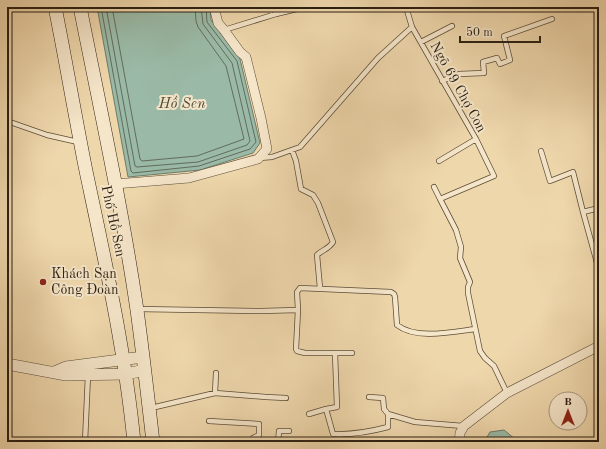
<svg xmlns="http://www.w3.org/2000/svg" width="606" height="449" viewBox="0 0 606 449" font-family="'Old Standard TT',serif">
	<style>
		.water { fill: #9abaa7; stroke: #6d7c6b }
		.lines { fill: none; stroke-linecap: round; stroke-linejoin: round }
		.shore { stroke: #626c5c; stroke-width: 1 }
		.service-casing { stroke: #5b4d38; stroke-width: 6 }
		.minor-casing { stroke: #5b4d38; stroke-width: 10 }
		.tertiary-casing { stroke: #5b4d38; stroke-width: 12 }
		.secondary-casing { stroke: #2a1f11; stroke-width: 14 }
		.service { stroke: #f5e5c9; stroke-width: 4.5 }
		.minor { stroke: #f5e5c9; stroke-width: 9 }
		.tertiary { stroke: #f5e5c9; stroke-width: 11 }
		.secondary { stroke: #f5e5c9; stroke-width: 13 }
		.poi-dot { fill: #8f2418; stroke: #f5e5c9; stroke-width: 1.5 }
		.labels { text-anchor: middle; dominant-baseline: central; stroke-width: 4; stroke-linejoin: round; paint-order: stroke }
		.street-label { font-size: 14px; fill: #2a1f11; stroke: #f5e5c9 }
		.poi-label { font-size: 14px; fill: #2a1f11; stroke: #f5e5c9; text-anchor: start }
		.water-label { font-size: 15px; font-style: italic; fill: #4c4e3e; stroke: #f5e5c9 }
	</style>
	<rect width="100%" height="100%" fill="#efd7ac"/>
	<filter id="stains"><feTurbulence type="fractalNoise" baseFrequency=".005" numOctaves="4"/><feColorMatrix values="0 0 0 0 .2 0 0 0 0 .09 0 0 0 0 .02 0 0 0 .5 -.17"/></filter>
	<radialGradient id="worn" r=".72"><stop offset=".6" stop-color="#630" stop-opacity="0"/><stop offset="1" stop-color="#630" stop-opacity=".3"/></radialGradient>
	<path class="water" d="M97,7H210L211,20L240,59L260,143L253,153L200,170L128,177Z
		M504,430L515,439V442H484L490,432Z"/>
	<g class="lines">
		<path class="shore" d="M101,7L131,171L133,173L199,166L250,149L256,142L237,61L207,22L206,7
			M106,7L135,166L137,167L198,162L247,145L250,141L232,63L203,24L201,7
			M112,7L140,159L142,161L197,156L244,139L226,66L198,27L196,21L195,7"/>
		<g class="service-casing">
			<path id="service" d="M274,7L276,14
				M406,7L412,27L476,139L494,176L440,199L456,230L461,247L460,258L470,282L468,287V293L480,351L485,358L494,366L507,393
				M224,30L276,14L305,7
				M421,42L452,26
				M442,81L459,74L484,73L483,62L497,58L500,64L510,60L504,36L552,19
				M7,121L47,135L78,142
				M292,150L296,161L301,189L313,195L318,203L333,242C329,249 322,250 317,255L320,288
				M541,151L550,181L573,172L583,212L599,270
				M259,158L272,157L300,147L378,58L412,27
				M439,161L476,139
				M434,187L440,199
				M583,212L599,208
				M138,309L261,311L298,310L297,292L300,288L391,292L394,294L395,297L397,325C416,340 452,332 475,329
				M298,310L296,349L297,351L305,353H352
				M215,393L216,373
				M151,408L215,393L266,397L286,398
				M326,409L337,407L335,353
				M309,414L326,409L333,434C352,435 369,432 388,427V414L384,409L383,398L369,397
				M388,414L415,422L463,426
				M209,421L259,424V435L253,438L252,442
				M85,442L88,375
				M278,442L279,431H289"/>
		</g>
		<g class="minor-casing">
			<path id="minor" d="M115,184L189,178L258,159L267,149L261,118L246,57L240,52L224,30L218,23L214,7
				M459,442L460,433L464,426L507,393L599,346"/>
		</g>
		<g class="tertiary-casing">
			<path id="tertiary" d="M7,364L66,375L126,374L145,370
				M54,372L66,367L143,357"/>
		</g>
		<g class="secondary-casing">
			<path id="secondary" d="M55,7C66,62 75,116 86,171C105,261 125,350 134,442
				M80,7C100,108 122,208 137,310C143,354 148,398 153,442"/>
		</g>
		<use href="#service" class="service"/>
		<use href="#minor" class="minor"/>
		<use href="#tertiary" class="tertiary"/>
		<use href="#secondary" class="secondary"/>
	</g>
	<circle class="poi-dot" cx="43" cy="282" r="4"/>
	<g class="labels">
		<g class="street-label">
			<text transform="translate(458 87) rotate(61)">Ngõ 69 Chợ Con</text>
			<text transform="translate(113 221) rotate(78)">Phố Hồ Sen</text>
		</g>
		<g class="poi-label">
			<text x="51" y="274">Khách Sạn<tspan x="51" dy="16">Công Đoàn</tspan></text>
		</g>
		<g class="water-label">
			<text x="182" y="104">Hồ Sen</text>
		</g>
	</g>
	<rect width="606" height="449" fill="none" stroke="#efd7ac" stroke-width="24"/>
	<rect x="8" y="8" width="590" height="433" fill="none" stroke="#2a1f11" stroke-width="2"/>
	<rect x="12" y="12" width="582" height="425" fill="none" stroke="#2a1f11"/>
	<g transform="translate(568 411)"><circle r="19" fill="#f5e5c9" stroke="#a4967f"/>
	<path d="M0-3L7 15L0 10L-7 15Z" fill="#8f2418"/>
	<text y="-6" font-size="11" font-weight="bold" text-anchor="middle" fill="#2a1f11">B</text>
	</g>
	<path d="M460 36v6h80v-6" fill="none" stroke="#2a1f11" stroke-width="2"/>
	<text x="466" y="36" font-size="12" fill="#2a1f11" stroke="#f5e5c9" stroke-width="3" paint-order="stroke">50 m</text>
	<rect width="100%" height="100%" filter="url(#stains)"/>
	<rect width="100%" height="100%" fill="url(#worn)"/>
</svg>
